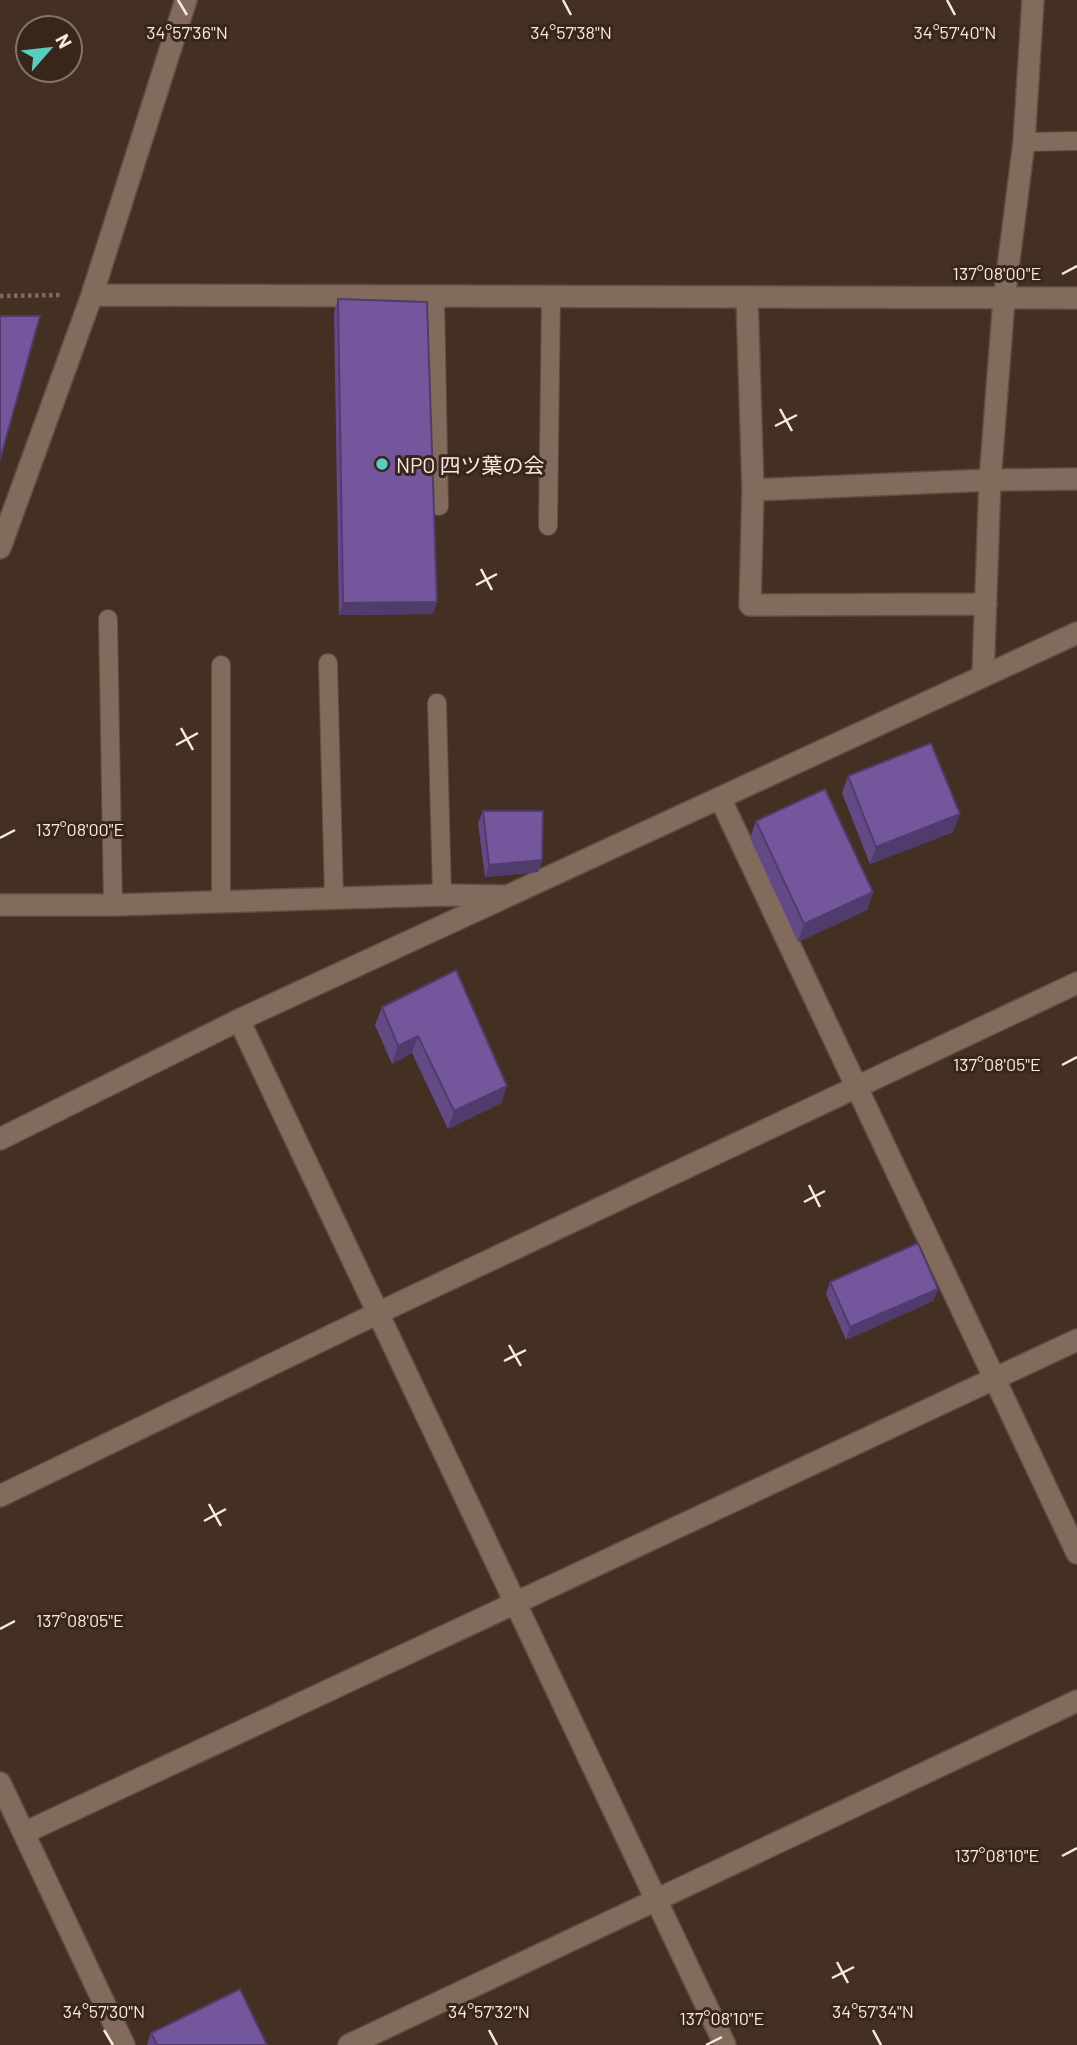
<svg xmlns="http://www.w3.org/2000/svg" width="1077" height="2045" viewBox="0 0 1077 2045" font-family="Barlow,'Noto Sans JP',sans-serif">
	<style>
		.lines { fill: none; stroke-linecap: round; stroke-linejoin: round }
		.lane-casing { stroke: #5f4e43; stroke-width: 20 }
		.street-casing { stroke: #5f4e43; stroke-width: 24 }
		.secondary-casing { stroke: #5f4e43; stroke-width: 24 }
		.path { stroke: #7c6a5e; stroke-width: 4.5; stroke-dasharray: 3.5 3.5; stroke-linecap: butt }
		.lane { stroke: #826b5d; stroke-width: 18 }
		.street { stroke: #826b5d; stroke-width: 21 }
		.secondary { stroke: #826b5d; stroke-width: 21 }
		.wall { fill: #634a85 }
		.shaded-wall { fill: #503c6c }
		.building { fill: #73569b; stroke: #503c6c; stroke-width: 2 }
		.ticks { fill: none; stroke: #f7e9e1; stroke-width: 2.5 }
		.poi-dot { fill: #59cebe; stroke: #39261a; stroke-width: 2.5 }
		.labels { text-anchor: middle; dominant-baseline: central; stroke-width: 6; stroke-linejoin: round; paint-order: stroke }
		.poi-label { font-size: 21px; fill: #f7e9e1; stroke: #39261a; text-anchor: start }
		.ticks-label { font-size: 18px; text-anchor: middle; fill: #f7e9e1; stroke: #39261a; stroke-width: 6; stroke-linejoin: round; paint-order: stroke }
	</style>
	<rect width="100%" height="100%" fill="#443023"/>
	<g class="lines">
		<g class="lane-casing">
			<path id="lane" d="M1024,142L1077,141
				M435,296L439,506
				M548,526L551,297
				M108,619L113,905
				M328,663L334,898
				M437,703L442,895
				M221,903V665"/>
		</g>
		<g class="street-casing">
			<path id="street" d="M92,295L1077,298
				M747,298L753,490L750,605L986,604
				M753,490L990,480L1077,479
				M0,548L92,295L186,0
				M983,676L990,480L1004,299L1024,142L1033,0
				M720,798L1077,1553
				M0,905H113L442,895L503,896
				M239,1020L725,2045
				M0,1139L239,1020L1077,633
				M0,1496L378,1313L1077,983
				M24,1833L1077,1340
				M349,2045L1077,1701"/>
		</g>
		<g class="secondary-casing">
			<path id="secondary" d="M0,1783L124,2045"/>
		</g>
		<path class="path" d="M0,296L63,295"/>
		<use href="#lane" class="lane"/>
		<use href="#street" class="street"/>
		<use href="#secondary" class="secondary"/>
	</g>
	<path class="wall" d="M338,299L433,614L339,615L334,312Z
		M848,776L953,832L870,864L842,793Z
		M483,811L542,860L538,872L485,877L478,823Z
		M756,821L873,892L867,910L798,942L750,838Z
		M382,1007L507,1086L501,1103L448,1129L412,1053L392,1064L375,1025Z
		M830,1282L938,1289L933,1301L846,1340L826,1294Z
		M151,2033L267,2045H147Z"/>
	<path class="shaded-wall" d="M437,602L433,614L339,615L343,603Z
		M960,814L953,832L870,864L876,847Z
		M542,860L538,872L485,877L489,865Z
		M873,892L867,910L798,942L804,924Z
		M418,1036L412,1053L392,1064L398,1046Z
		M507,1086L501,1103L448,1129L454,1111Z
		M938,1289L933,1301L846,1340L850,1327Z"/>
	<path class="building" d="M338,299L427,302L437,602L343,603Z
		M0,316H40L0,460Z
		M931,743L960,814L876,847L848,776Z
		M825,789L873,892L804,924L756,821Z
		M483,811H543L542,860L489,865Z
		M456,970L507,1086L454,1111L418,1036L398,1046L382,1007Z
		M918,1243L938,1289L850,1327L830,1282Z
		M240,1989L267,2045H157L151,2033Z"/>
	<path class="ticks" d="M178,0L187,15M563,0L571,15M947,0L955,15M1062,274L1077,266M780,409L792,431M775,426L797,415M481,569L492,590M476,585L497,574M181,728L193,750M176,745L198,733M0,838L15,830M1062,1065L1077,1057M809,1185L820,1207M804,1202L825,1191M509,1345L521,1366M504,1361L526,1350M209,1504L221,1526M204,1521L226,1509M0,1629L15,1621M1062,1856L1077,1848M837,1962L848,1983M832,1978L854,1967M104,2030L113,2045M489,2030L497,2045M873,2030L881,2045M706,2045L722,2037"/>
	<circle class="poi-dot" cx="382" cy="464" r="7"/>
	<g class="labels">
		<g class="poi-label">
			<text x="396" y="464">NPO 四ツ葉の会</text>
		</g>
	</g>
	<g class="ticks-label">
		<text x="187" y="39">34°57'36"N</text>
		<text x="571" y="39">34°57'38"N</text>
		<text x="955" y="39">34°57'40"N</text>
		<text x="997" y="280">137°08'00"E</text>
		<text x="80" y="836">137°08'00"E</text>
		<text x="997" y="1071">137°08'05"E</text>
		<text x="80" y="1627">137°08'05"E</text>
		<text x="997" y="1862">137°08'10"E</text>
		<text x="104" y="2018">34°57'30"N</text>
		<text x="489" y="2018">34°57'32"N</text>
		<text x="873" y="2018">34°57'34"N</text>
		<text x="722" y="2025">137°08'10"E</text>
	</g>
	<g transform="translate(49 49) rotate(62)"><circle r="33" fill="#39261a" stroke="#85746a" stroke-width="2"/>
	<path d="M0-5L12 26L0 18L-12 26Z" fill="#59cebe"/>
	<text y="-10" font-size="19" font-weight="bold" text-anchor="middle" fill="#f7e9e1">N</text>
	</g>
</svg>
